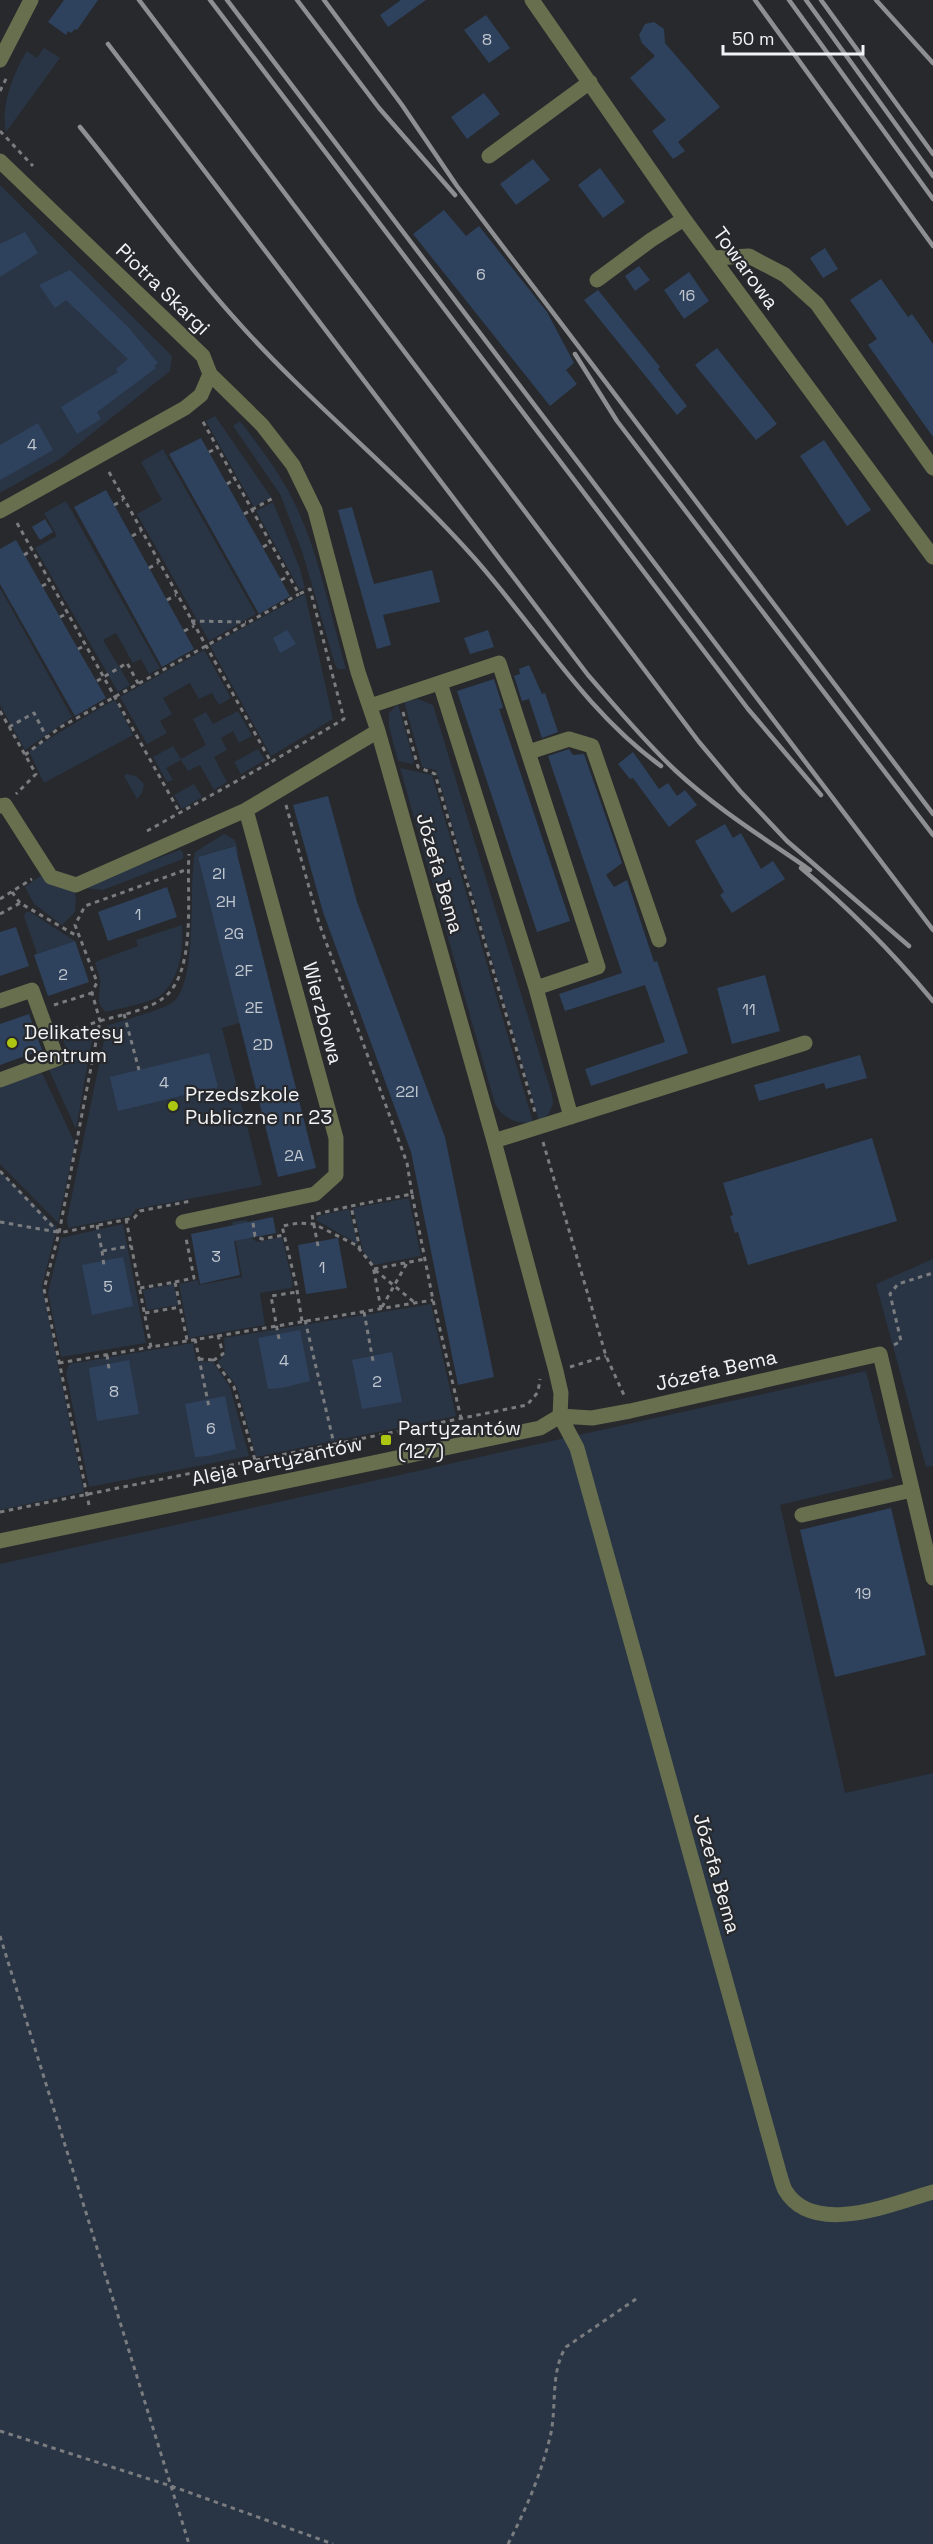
<svg xmlns="http://www.w3.org/2000/svg" width="933" height="2544" viewBox="0 0 933 2544" font-family="'Space Grotesk',sans-serif">
	<style>
		.green { fill: #293545 }
		.building { fill: #2f425d }
		.lines { fill: none; stroke-linecap: round; stroke-linejoin: round }
		.path { stroke: #7a7c7f; stroke-width: 3; stroke-dasharray: 4.5 4.5; stroke-linecap: butt }
		.minor { stroke: #676f4e; stroke-width: 15 }
		.rail { stroke: #8d8f91; stroke-width: 4.5 }
		.poi-dot { fill: #acc611; stroke: #27292c; stroke-width: 2 }
		.labels { text-anchor: middle; dominant-baseline: central; stroke-width: 4.5; stroke-linejoin: round; paint-order: stroke }
		.number-label { font-size: 16px; fill: #c1c7cf }
		.street-label { font-size: 20px; fill: #f2f3f5; stroke: #27292c }
		.poi-label { font-size: 20px; fill: #f2f3f5; stroke: #27292c; text-anchor: start }
	</style>
	<rect width="100%" height="100%" fill="#27292c"/>
	<path class="green" d="M44,48L60,58L6,132C0,108 13,73 27,51L37,58Z
		M0,185L172,356L170,371L60,459L0,493Z
		M215,416L271,497L254,507L206,421Z
		M240,421C259,446 278,470 292,498C318,548 330,613 346,669H338L335,665L303,554L280,494L233,426Z
		M163,449L256,614L209,641L137,514L162,500L141,462Z
		M66,501L160,668L149,674L141,659L133,663L116,633L103,640L130,685L118,692L35,548L57,536L44,513Z
		M273,502L299,566L305,588L300,590L256,511Z
		M0,588L72,717L25,750L0,705Z
		M305,594L333,719L271,756L210,646Z
		M204,650L231,698L219,705L212,693L199,699L190,683L163,698L172,714L160,721L167,733L147,744L120,697Z
		M418,699L433,705L552,1095L553,1103L549,1114L539,1121L436,770L422,767L404,701Z
		M115,700L133,735L44,783L29,751C58,734 85,716 115,700Z
		M398,704L414,762L412,764L398,761L389,727V713Z
		M238,711L252,736L239,743L233,731L221,738L227,750L214,757L227,782L214,790L200,765L188,771L181,760L166,768L173,780L167,782L153,757L173,746L181,759L206,745L193,719L206,712L213,724Z
		M258,749L265,760L241,774L234,762Z
		M400,768L432,775L533,1122C516,1125 504,1119 495,1104Z
		M126,774L136,776L144,784L142,793L137,799L124,776Z
		M194,784L202,797L182,809L174,795Z
		M224,834L235,840L240,858L234,846L198,857L240,1023L222,1028L262,1185L136,1209L131,1216L68,1228L67,1219L107,1026C121,1021 161,1010 172,1003C199,983 188,886 195,852Z
		M180,850L183,852V859L103,890L85,888V885Z
		M42,875L53,886L74,890L76,898L75,912L62,925L34,904L25,887Z
		M26,912H30L75,941L37,954L24,916Z
		M182,925C184,948 180,979 161,995C151,1003 120,1008 106,1012C95,1003 100,995 100,983C100,977 97,969 95,962L138,946L136,940Z
		M91,1028L93,1034L76,1129L49,1070L71,1063L62,1037Z
		M42,1073L75,1143L58,1223L0,1164V1087Z
		M0,1171L57,1227L42,1286L84,1492L0,1510Z
		M409,1198L421,1256L374,1265L363,1251L353,1208Z
		M349,1209L358,1244L316,1220L318,1216Z
		M247,1220L250,1237L257,1242L282,1237L293,1284L291,1288L260,1293L265,1325L189,1338L179,1284L198,1280L199,1285L242,1277L232,1222Z
		M123,1224L146,1343L61,1357L48,1293L61,1238Z
		M933,1259V1466L926,1467L876,1284Z
		M174,1284L178,1305L147,1310L143,1290Z
		M431,1304L456,1416L256,1457L237,1387L218,1362L225,1354L224,1338Z
		M193,1343L196,1361L213,1362L230,1387L249,1456L89,1487L66,1373L69,1364Z
		M866,1371L893,1478L780,1505L845,1793L933,1773V2544H0V1564Z"/>
	<path class="building" d="M64,0H98L77,30L75,29L71,33L68,31L66,35L48,22Z
		M401,0H426L388,27L380,15Z
		M486,15L510,48L489,63L464,30Z
		M654,22L664,29L665,43L720,107L678,142L685,151L673,159L652,131L666,120L630,78L655,56L642,43L639,35L645,24Z
		M484,93L500,114L467,139L451,117Z
		M533,159L550,180L516,205L500,184Z
		M600,168L625,202L603,218L578,185Z
		M444,210L466,236L479,226L547,312L574,363L566,370L577,384L550,406L413,234Z
		M25,232L38,253L0,277V244Z
		M825,248L838,269L823,278L810,258Z
		M639,266L650,280L635,291L625,276Z
		M70,270L129,328L158,363L154,366L156,368L97,412L101,419L77,434L61,407L118,372L116,369L128,359L66,300L55,308L39,285Z
		M689,272L709,301L684,319L664,290Z
		M881,279L908,317L912,314L933,344V437L868,345L877,339L850,300Z
		M598,290L660,367L658,369L687,406L677,415L584,300Z
		M717,348L777,424L756,440L695,365Z
		M38,423L53,450L0,480V445Z
		M201,438L290,596L259,614L169,454Z
		M824,440L871,510L847,526L800,456Z
		M106,490L194,649L162,667L74,507Z
		M352,507L374,584L432,570L440,602L383,615L391,645L377,649L338,510Z
		M45,519L53,532L40,540L32,527Z
		M16,540L106,698L75,716L0,584V549Z
		M287,630L296,644L280,653L273,638Z
		M488,630L494,647L470,654L464,638Z
		M529,665L542,694L545,693L558,732L542,738L529,699L522,701L514,676L520,674L519,669Z
		M494,679L503,708L499,709L570,921L537,932L457,691Z
		M569,749L573,755L584,754L622,863L606,875L614,887L627,880L654,962L657,961L688,1053L591,1086L585,1069L665,1042L645,985L565,1011L559,994L622,973L548,756Z
		M633,752L659,789L668,783L677,796L685,790L697,805L669,827L633,778L630,779L618,764Z
		M328,796L357,902L445,1137L494,1377L458,1385L411,1152L323,912L293,805Z
		M725,824L733,838L741,833L761,869L773,861L785,879L732,913L720,895L724,892L695,841Z
		M235,846L316,1168L278,1177L198,857Z
		M167,887L177,917L108,941L98,912Z
		M16,927L29,966L0,976V932Z
		M75,941L89,982L48,996L34,955Z
		M765,975L780,1031L732,1044L717,988Z
		M29,1014L42,1050L0,1065V1024Z
		M209,1053L218,1087L118,1111L110,1077Z
		M860,1055L867,1078L826,1089L824,1083L759,1101L754,1085Z
		M872,1138L897,1221L748,1265L738,1232L735,1233L730,1216L733,1215L723,1183Z
		M273,1217L276,1233L234,1241L240,1275L200,1284L191,1234Z
		M338,1238L347,1288L306,1294L298,1245Z
		M123,1257L133,1306L92,1315L82,1265Z
		M300,1330L310,1381L282,1388L268,1389L258,1338Z
		M392,1352L402,1402L362,1409L352,1360Z
		M129,1360L139,1414L97,1421L89,1368Z
		M225,1396L236,1449L208,1456L195,1457L185,1404Z
		M891,1508L926,1655L835,1677L800,1530Z"/>
	<g class="lines">
		<path class="path" d="M0,91L8,75
			M0,131L33,166
			M209,452L217,448
			M109,472L271,762L344,719L310,589L299,594L202,420
			M227,484L235,479
			M114,505L123,500
			M244,514L275,497
			M17,523L180,813
			M132,536L141,531
			M263,547L270,543
			M24,555L32,550
			M149,568L158,563
			M281,580L289,576
			M42,586L50,582
			M167,600L176,595
			M60,617L68,613
			M191,621L246,622
			M184,631L194,626
			M78,649L86,645
			M97,681L127,663L139,685
			M0,711L36,774L16,794
			M403,712L418,767L435,774L535,1112
			M9,727L34,713L47,738
			M25,755L59,728L299,594
			M286,805L319,923L407,1163L412,1194
			M147,831L271,762
			M12,892L20,903
			M0,899L32,879
			M0,914L20,903L77,936
			M54,1005L92,993
			M124,1014L139,1070
			M65,1032L100,1021L92,993L97,982L75,925L85,906L188,869
			M543,1142L606,1356L624,1395
			M0,1171L59,1233L134,1218L140,1211L191,1201
			M126,1219L151,1347L433,1300
			M0,1222L57,1232
			M253,1223L255,1236L262,1239L284,1235
			M97,1225L102,1251L131,1246
			M318,1246L312,1215L351,1206
			M360,1250L351,1206L412,1194L433,1300L461,1418
			M102,1251L104,1266
			M374,1269L425,1259
			M375,1270L414,1302
			M175,1282L194,1278L186,1238
			M140,1288L175,1282L187,1340
			M382,1307L407,1263
			M364,1312L373,1361
			M145,1313L180,1307
			M305,1320L334,1444
			M302,1321L296,1284L282,1226L299,1223L314,1224L356,1245L373,1266L381,1309
			M218,1335L223,1354L214,1360L234,1387L255,1460
			M195,1339L209,1407
			M279,1339L271,1296L297,1292
			M894,1345L901,1341L890,1294L898,1284L933,1273
			M107,1355L109,1369
			M199,1359L214,1360
			M59,1363L151,1347
			M570,1367L606,1356
			M89,1505L44,1289L59,1233L100,1021C120,1015 145,1011 162,999C198,974 186,894 189,854
			M0,1512L527,1405L538,1392L540,1379
			M0,1936L189,2544
			M0,2431L171,2486L333,2544
			M508,2544C525,2511 540,2477 549,2441C558,2411 549,2373 566,2347L636,2299"/>
		<path class="minor" d="M532,0L684,219L933,557
			M0,60L31,0
			M489,156L590,82
			M0,161L203,356L210,374L262,425L293,465L315,510L358,672L378,731L494,1141L556,1371L561,1393L560,1416L577,1448L779,2172C781,2178 782,2184 785,2190C813,2238 894,2203 933,2192
			M713,258L749,256L785,275L817,304L933,468
			M597,280L651,240L684,219
			M0,511L185,408L201,395L210,374
			M440,683L536,988
			M370,706L499,663L598,967L536,988L571,1117
			M529,752L569,739L592,746L659,940
			M0,806L5,805L51,877L76,885L246,810L378,731
			M0,1001L32,990L57,1059L0,1080
			M494,1141L805,1043
			M183,1222L315,1194L336,1175V1138L246,810
			M560,1416L592,1418L630,1411L880,1354L933,1578
			M802,1515L912,1490
			M0,1541L540,1428L560,1416"/>
		<path class="rail" d="M139,0L699,742L740,791L787,841L909,946
			M210,0L748,709L821,795
			M227,0L933,930
			M297,0L379,108L455,195
			M324,0L402,105L457,186L933,814
			M755,0L933,246
			M789,0L933,199
			M806,0L933,176
			M821,0L933,154
			M876,0L933,63
			M108,44L588,675C617,708 644,741 676,771C717,809 764,838 810,870
			M80,127C132,191 181,259 237,321C309,402 395,470 468,551C533,622 582,709 661,766
			M575,354L617,421L933,835
			M801,868C849,908 893,953 933,1001"/>
	</g>
	<g class="poi-dot">
		<circle cx="12" cy="1043" r="6"/>
		<circle cx="173" cy="1106" r="6"/>
		<rect x="380" y="1434" width="12" height="12" rx="3"/>
	</g>
	<g class="labels">
		<g class="number-label">
			<text x="487" y="39">8</text>
			<text x="481" y="274">6</text>
			<text x="687" y="295">16</text>
			<text x="32" y="444">4</text>
			<text x="219" y="873">2I</text>
			<text x="226" y="901">2H</text>
			<text x="138" y="914">1</text>
			<text x="234" y="933">2G</text>
			<text x="244" y="970">2F</text>
			<text x="63" y="974">2</text>
			<text x="254" y="1007">2E</text>
			<text x="749" y="1009">11</text>
			<text x="263" y="1044">2D</text>
			<text x="164" y="1082">4</text>
			<text x="407" y="1091">22I</text>
			<text x="294" y="1155">2A</text>
			<text x="216" y="1256">3</text>
			<text x="322" y="1267">1</text>
			<text x="108" y="1286">5</text>
			<text x="284" y="1360">4</text>
			<text x="377" y="1381">2</text>
			<text x="114" y="1391">8</text>
			<text x="211" y="1428">6</text>
			<text x="863" y="1593">19</text>
		</g>
		<g class="street-label">
			<text transform="translate(746 268) rotate(54)">Towarowa</text>
			<text transform="translate(163 289) rotate(44)">Piotra Skargi</text>
			<text transform="translate(440 873) rotate(74)">Józefa Bema</text>
			<text transform="translate(323 1013) rotate(75)">Wierzbowa</text>
			<text transform="translate(716 1370) rotate(-13)">Józefa Bema</text>
			<text transform="translate(277 1461) rotate(-12)">Aleja Partyzantów</text>
			<text transform="translate(717 1873) rotate(74)">Józefa Bema</text>
		</g>
		<g class="poi-label">
			<text x="24" y="1032">Delikatesy<tspan x="24" dy="23">Centrum</tspan></text>
			<text x="185" y="1094">Przedszkole<tspan x="185" dy="23">Publiczne nr 23</tspan></text>
			<text x="398" y="1428">Partyzantów<tspan x="398" dy="23">(127)</tspan></text>
		</g>
	</g>
	<path d="M723 45v9h140v-9" fill="none" stroke="#f2f3f5" stroke-width="3"/>
	<text x="732" y="45" font-size="18" fill="#f2f3f5" stroke="#27292c" stroke-width="4.5" paint-order="stroke">50 m</text>
</svg>
